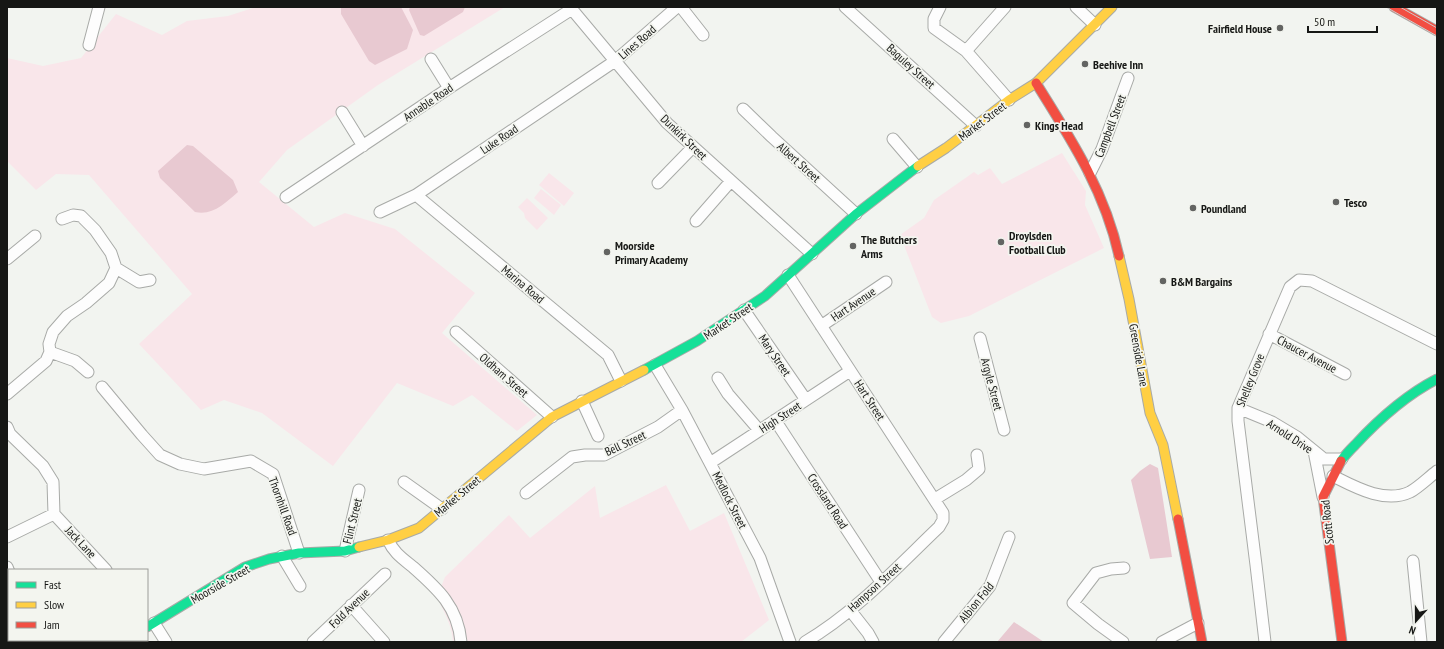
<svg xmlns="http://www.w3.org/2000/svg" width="1444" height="649" viewBox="0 0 1444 649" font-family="'PT Sans Narrow',sans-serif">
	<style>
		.green { fill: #f9e6ea }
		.forest { fill: #e8c9d1 }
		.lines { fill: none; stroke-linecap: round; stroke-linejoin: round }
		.street-casing { stroke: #a8aaa7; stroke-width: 13 }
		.fast-casing { stroke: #a8aaa7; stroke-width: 11 }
		.slow-casing { stroke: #a8aaa7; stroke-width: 11 }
		.jam-casing { stroke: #a8aaa7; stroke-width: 11 }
		.street { stroke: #fdfdfd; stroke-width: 11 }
		.fast { stroke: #16e098; stroke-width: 9 }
		.slow { stroke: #ffcf43; stroke-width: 9 }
		.jam { stroke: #f24e42; stroke-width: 9 }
		.tram { stroke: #cdcdcc; stroke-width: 1 }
		.poi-dot { fill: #636462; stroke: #f3f5ef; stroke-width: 1.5 }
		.labels { text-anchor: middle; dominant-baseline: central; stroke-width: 3.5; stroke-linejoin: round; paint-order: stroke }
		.poi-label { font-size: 12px; font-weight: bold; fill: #161715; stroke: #f3f5ef; text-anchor: start }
		.street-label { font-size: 12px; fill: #161715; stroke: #f3f5ef }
	</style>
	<rect width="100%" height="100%" fill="#f2f4f0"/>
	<path class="green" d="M256,7H505L378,85L287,150L259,182L314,227L345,213L395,229L475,293L442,333L537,415L517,431L472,395L453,406L397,383L333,466L262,413L224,400L201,410L139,344L192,294L89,175L56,174L36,190L7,161V58L43,66L81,58L116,14L162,35L187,21L228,16Z
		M1062,153L1086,191L1085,205L1104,248L969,316L941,323L932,317L900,235L924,218L934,200L974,172L978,175L990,168L1002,184Z
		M549,173L574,193L564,206L539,185Z
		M541,189L561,205L554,215L534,198Z
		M527,198L548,218L537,230L525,218L524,213L518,207Z
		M666,485L690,531L724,513L769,620L741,642H453C452,625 444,612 437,597L445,577L509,515L530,538L595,486L600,518Z"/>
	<path class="forest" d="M341,7H401L413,30L407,49L375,65L369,61L341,14Z
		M410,7H465L463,12L424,36L420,35L409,10Z
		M187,145L193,146L233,180L238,192C225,203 213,216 195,212L160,178L158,171Z
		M1150,464L1158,468L1172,557L1150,559L1131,480L1140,471Z
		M1014,622L1044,642H997Z"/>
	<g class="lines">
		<g class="street-casing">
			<path id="street" d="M570,7L667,123L812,254
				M681,7L703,35
				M845,7L976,126
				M940,7L934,19V28L966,51L1009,100
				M1076,7L1095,25
				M89,45L99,7
				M966,51L1005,7
				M431,59L449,88
				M743,109L772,137L856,214
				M342,112L363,146
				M893,139L917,167
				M1090,173L1102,149L1128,78
				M658,183L693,147
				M416,195L608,355L621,381
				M286,197L449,88L572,9
				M380,212L416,195L615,61L677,7
				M696,221L731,181
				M7,259L35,236
				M116,268L139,282L150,280
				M788,275L943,513V520L939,527C898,566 855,613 805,642
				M744,310L806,400
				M821,326L886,282
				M456,332L552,417
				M1269,334L1345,374
				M980,338L1004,430
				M50,352L75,361L88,372
				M655,365L682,410L760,558L790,642
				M718,378L728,394L759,430
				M102,387L142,435L160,455L180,464L204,469L251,461L273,474L299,553
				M7,394L46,361L50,352L49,344L53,332L67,316L86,303L109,283L116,268L111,253L95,230L81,216L73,215L62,219
				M582,401L598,436
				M1238,408L1272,422L1297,437L1324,459H1342
				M775,420L881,582
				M7,427L10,434L43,466L53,482L54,514
				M1314,451L1323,497
				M710,463L850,371
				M1333,476C1355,487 1385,504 1410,492C1419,487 1428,478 1437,471
				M404,482L442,509
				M526,493L572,457L585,455H604L658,427L682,410
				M935,499L966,480L979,469L977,455
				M54,514L106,570
				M7,537L54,514
				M388,540C394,553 402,558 413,567C438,589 458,607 461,642
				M345,551L359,490
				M282,556L300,586
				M1413,561L1421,642
				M7,567L9,572
				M351,605L384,642
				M850,610L868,633L873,642
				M154,623L166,642
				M313,642L385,574
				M944,642L990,586L1009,537
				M1123,642L1098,624L1073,603L1096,573L1111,569L1124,568
				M1162,642L1198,623
				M1265,642L1256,565L1238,421V408L1290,287L1299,280L1312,281L1437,344"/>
		</g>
		<g class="fast-casing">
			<path id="fast" d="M644,370L697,341L765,296L856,214L918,166
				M1341,461C1345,455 1350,450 1355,445C1379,419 1406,395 1437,379
				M147,627L245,567L269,559L299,553L345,551L359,547"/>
		</g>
		<g class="slow-casing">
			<path id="slow" d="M918,166L946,148L1009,100L1036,83L1112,7
				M1119,256L1129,299L1150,413L1163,445L1178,519
				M359,547L388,540L419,528L552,417L644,370
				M124,642L127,640"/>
		</g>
		<g class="jam-casing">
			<path id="jam" d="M1394,7L1437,31
				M1036,83C1071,139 1105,191 1119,256
				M1341,461L1323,497L1342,642
				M1178,519L1202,642"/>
		</g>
		<use href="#street" class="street"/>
		<use href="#fast" class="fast"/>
		<use href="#slow" class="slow"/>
		<use href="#jam" class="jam"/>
		<path class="tram" d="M1386,7L1437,36
			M1400,7L1437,28"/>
	</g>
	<g class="poi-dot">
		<circle cx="1280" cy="28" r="4"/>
		<circle cx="1085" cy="64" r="4"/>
		<circle cx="1027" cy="125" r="4"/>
		<circle cx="1336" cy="202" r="4"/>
		<circle cx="1193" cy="208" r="4"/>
		<circle cx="1001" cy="242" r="4"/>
		<circle cx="853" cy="246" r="4"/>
		<circle cx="607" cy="252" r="4"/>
		<circle cx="1163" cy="281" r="4"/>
	</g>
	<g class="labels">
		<g class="poi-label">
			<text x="1272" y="28" text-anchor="end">Fairfield House</text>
			<text x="1093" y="64">Beehive Inn</text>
			<text x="1035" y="125">Kings Head</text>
			<text x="1344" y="202">Tesco</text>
			<text x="1201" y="208">Poundland</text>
			<text x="1009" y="235">Droylsden<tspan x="1009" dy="14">Football Club</tspan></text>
			<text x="861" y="239">The Butchers<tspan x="861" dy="14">Arms</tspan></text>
			<text x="615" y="245">Moorside<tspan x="615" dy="14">Primary Academy</tspan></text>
			<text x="1171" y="281">B&amp;M Bargains</text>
		</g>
		<g class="street-label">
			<text transform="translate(637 42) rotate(-41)">Lines Road</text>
			<text transform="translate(911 66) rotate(42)">Baguley Street</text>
			<text transform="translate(428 102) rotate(-34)">Annable Road</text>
			<text transform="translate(982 121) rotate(-37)">Market Street</text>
			<text transform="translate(1110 126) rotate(-69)">Campbell Street</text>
			<text transform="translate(684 137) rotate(44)">Dunkirk Street</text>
			<text transform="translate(499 139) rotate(-34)">Luke Road</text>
			<text transform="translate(799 162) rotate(42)">Albert Street</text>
			<text transform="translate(523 284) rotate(40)">Marina Road</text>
			<text transform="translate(853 304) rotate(-34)">Hart Avenue</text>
			<text transform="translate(728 321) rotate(-34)">Market Street</text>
			<text transform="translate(1307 354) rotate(28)">Chaucer Avenue</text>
			<text transform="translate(775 355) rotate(56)">Mary Street</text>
			<text transform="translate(1139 355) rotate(80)">Greenside Lane</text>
			<text transform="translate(504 375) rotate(41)">Oldham Street</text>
			<text transform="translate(1250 380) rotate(-68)">Shelley Grove</text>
			<text transform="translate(992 384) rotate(75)">Argyle Street</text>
			<text transform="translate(870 400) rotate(57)">Hart Street</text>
			<text transform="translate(780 417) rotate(-33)">High Street</text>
			<text transform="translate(1290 436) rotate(33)">Arnold Drive</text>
			<text transform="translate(625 443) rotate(-25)">Bell Street</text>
			<text transform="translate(457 496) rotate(-40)">Market Street</text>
			<text transform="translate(730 500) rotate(63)">Medlock Street</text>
			<text transform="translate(828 501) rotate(57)">Crossland Road</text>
			<text transform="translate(283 506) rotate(70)">Thornhill Road</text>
			<text transform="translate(352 521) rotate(-76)">Flint Street</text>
			<text transform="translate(1327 522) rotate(-96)">Scott Road</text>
			<text transform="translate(81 542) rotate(47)">Jack Lane</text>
			<text transform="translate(220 584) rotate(-30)">Moorside Street</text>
			<text transform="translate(874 587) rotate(-42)">Hampson Street</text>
			<text transform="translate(976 602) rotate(-51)">Albion Fold</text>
			<text transform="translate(349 608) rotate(-44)">Fold Avenue</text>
		</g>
	</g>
	<rect width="1444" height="649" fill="none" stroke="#161715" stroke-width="16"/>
	<rect x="8" y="569" width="140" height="72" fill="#f3f5ef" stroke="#9b9c98"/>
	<rect x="16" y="582" width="20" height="6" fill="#16e098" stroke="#9b9c98"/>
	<text x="44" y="589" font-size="12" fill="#161715">Fast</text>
	<rect x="16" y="602" width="20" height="6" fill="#ffcf43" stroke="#9b9c98"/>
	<text x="44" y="609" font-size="12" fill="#161715">Slow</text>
	<rect x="16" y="622" width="20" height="6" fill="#f24e42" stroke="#9b9c98"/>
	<text x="44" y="629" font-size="12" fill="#161715">Jam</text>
	<g transform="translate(1416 621) rotate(201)" stroke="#f3f5ef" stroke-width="3" paint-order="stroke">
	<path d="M0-3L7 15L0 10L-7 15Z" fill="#161715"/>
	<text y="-6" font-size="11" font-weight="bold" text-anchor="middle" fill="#161715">N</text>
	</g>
	<path d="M1308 26v6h69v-6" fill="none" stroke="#161715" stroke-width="2"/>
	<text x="1314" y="26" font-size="12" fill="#161715" stroke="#f3f5ef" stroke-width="3" paint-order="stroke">50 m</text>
</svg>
